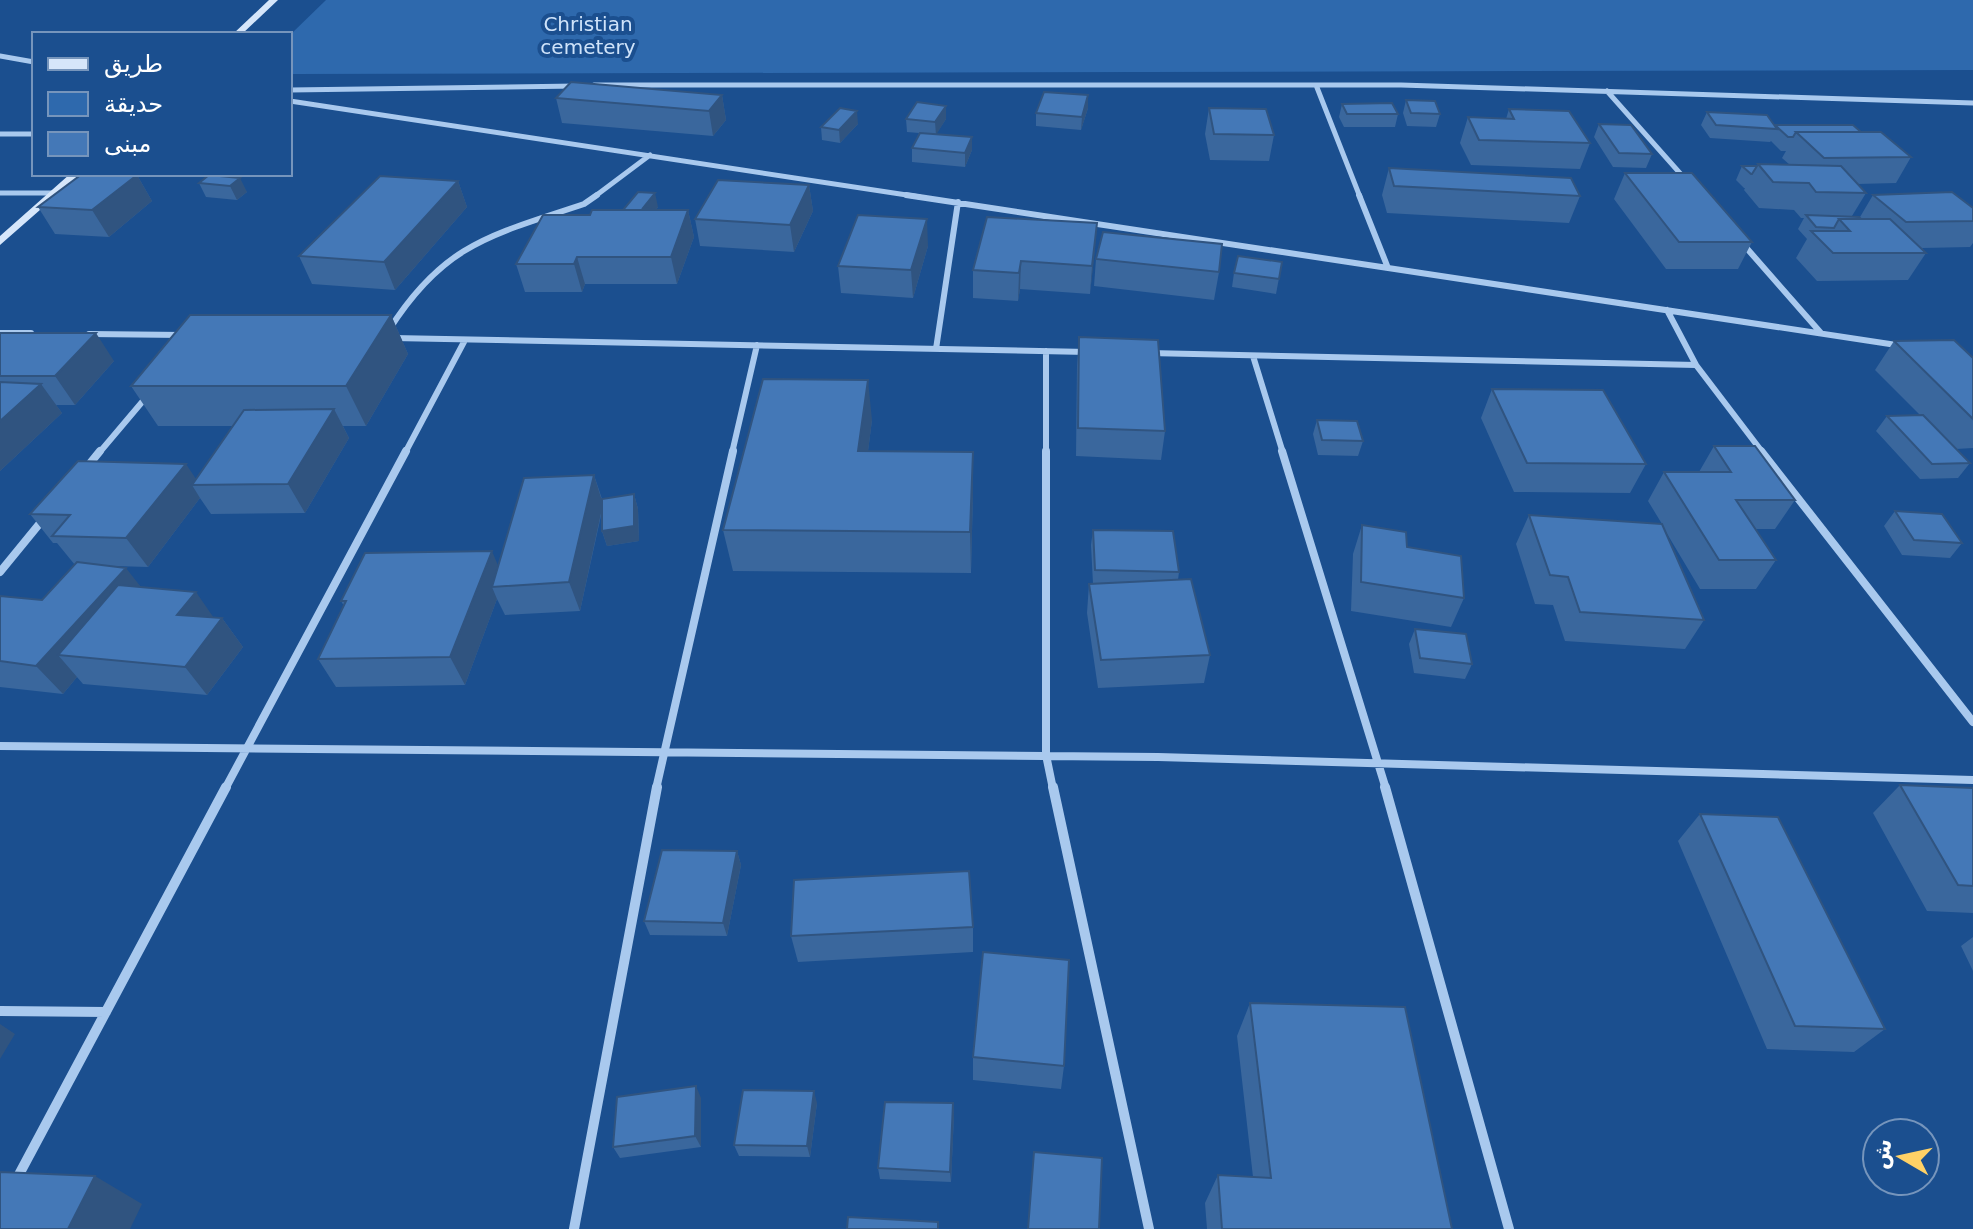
<svg xmlns="http://www.w3.org/2000/svg" width="1973" height="1229" viewBox="0 0 1973 1229" font-family="'DejaVu Sans','Noto Naskh Arabic',sans-serif">
	<style>
		.green { fill: #2e69ad }
		.lines { fill: none; stroke-linecap: round; stroke-linejoin: round }
		.street-far3 { stroke: #a9c9ee; stroke-width: 5 }
		.street-far2 { stroke: #a9c9ee; stroke-width: 6 }
		.street-far1 { stroke: #a9c9ee; stroke-width: 8 }
		.street { stroke: #a9c9ee; stroke-width: 10 }
		.secondary { fill: #d6e6fa; fill-rule: evenodd }
		.wall { fill: #3a679d }
		.shaded-wall { fill: #305480 }
		.building { fill: #4478b7; stroke: #305480; stroke-width: 2 }
		.labels { text-anchor: middle; dominant-baseline: central; stroke-width: 8; stroke-linejoin: round; paint-order: stroke }
		.far-park-label { font-size: 20px; fill: #cfe3fa; stroke: #1b4f8f }
	</style>
	<rect width="100%" height="100%" fill="#1b4f8f"/>
	<path class="green" d="M326,0H1973V70L290,74V35Z"/>
	<g class="lines">
		<path class="street-far3" d="M0,56L34,62
			M594,85H1401L1973,103
			M1316,85L1360,197
			M290,90L577,86
			M1607,91L1686,180
			M290,101L920,197
			M0,134H34
			M0,193H55
			M594,197L650,155"/>
		<path class="street-far2" d="M906,195L1903,346
			M1359,195L1388,268
			M1743,244L1821,333
			M389,330C444,243 492,235 584,204L597,195
			M0,333H31
			M89,334L183,335
			M393,338L1087,352
			M936,349L958,202
			M1046,351V453
			M1149,353L1696,365L1667,310
			M1253,356L1283,453
			M1696,365L1763,453
			M99,453L148,395
			M405,453L465,340
			M732,453L757,345"/>
		<path class="street-far1" d="M1046,451V755L1053,789
			M1282,451L1386,789
			M1761,451L1973,722
			M87,467L100,451
			M0,572L45,517
			M0,746L1158,757L1973,780
			M225,789L406,451
			M656,789L733,451"/>
		<path class="street" d="M1053,787L1149,1229
			M1385,787L1509,1229
			M0,1011L106,1012
			M15,1182L226,787
			M574,1229L657,787"/>
		<path class="secondary" d="M269,0H278L242,34H233Z
			M70,174H81L0,245V236Z"/>
	</g>
	<path class="wall" d="M722,95L726,120L713,136L562,123L556,98Z
		M1406,100L1440,114L1436,127L1407,126L1403,113Z
		M1342,104L1398,114L1395,127H1344L1339,117Z
		M1088,108L1081,130L1036,126V113Z
		M1209,108L1274,135L1269,161L1210,160L1205,134Z
		M1509,109L1590,143L1580,169L1471,165L1460,143L1468,117L1506,119Z
		M1707,112L1774,125L1861,132L1911,157L1896,183L1857,184L1866,193L1852,216L1860,217L1873,195L1973,208V243L1970,247L1922,248L1926,253L1908,280L1817,281L1796,258L1807,239L1798,229L1804,218H1801L1794,210L1759,208L1744,190L1745,188H1744L1736,180L1742,166H1757L1758,164L1790,165L1782,158L1786,151H1781L1771,141L1770,142L1710,138L1701,125Z
		M906,119H946L936,134L972,150L965,167L912,162V148L919,133L907,132Z
		M858,124L840,143L822,140L821,127Z
		M1599,124L1652,154L1646,168L1613,167L1594,137Z
		M1389,168L1580,196L1569,223L1387,213L1382,195Z
		M1625,173L1752,242L1738,269H1666L1614,199Z
		M137,175L152,201L109,237L55,234L38,207Z
		M209,175L247,192L237,200L206,197L199,183Z
		M458,181L467,207L395,290L312,284L299,256Z
		M809,185L813,211L794,252L700,246L695,219Z
		M658,207L656,210H688L694,237L677,284H585L582,292H525L516,264L623,210Z
		M1097,223L1090,294L1020,289L1018,301L973,298V270Z
		M928,246L913,298L841,293L838,266Z
		M1096,259L1219,272L1214,300L1094,286Z
		M1282,262L1276,294L1232,287L1234,273Z
		M391,315L408,354L366,426H343L349,438L305,513L211,514L200,498L148,567L114,566L141,587L214,618H222L243,647L207,695L83,684L77,677L63,694L0,687V596L42,600L75,565L57,543H53L30,514L196,480L233,426H158L131,386Z
		M0,333L114,361L75,405H56L62,413L0,471Z
		M1079,337L1165,431L1161,460L1076,456L1077,366Z
		M1894,341L1973,358V448L1956,449L1970,463L1958,478L1920,479L1876,431L1887,416L1920,415L1875,370Z
		M1492,389L1646,464L1630,493L1514,492L1481,418Z
		M872,420L868,451L973,492L971,573L733,571L723,530Z
		M1317,420L1363,441L1358,456L1318,455L1313,434Z
		M1714,446L1795,500L1775,529H1755L1776,560L1756,589H1700L1663,527L1704,620L1685,649L1565,641L1553,605L1535,604L1516,544L1529,515L1662,524L1648,501L1664,472H1699Z
		M594,475L602,499L634,494L638,509L639,541L607,546L602,531V511L580,611L505,615L497,599L465,685L336,687L318,659L344,606L341,601L498,566Z
		M1895,511L1962,543L1950,558L1902,555L1884,526Z
		M1362,525L1407,547L1464,598L1451,627L1351,611L1353,554Z
		M1093,530L1179,572L1178,580L1210,655L1204,683L1098,688L1087,613L1089,584H1093L1091,545Z
		M1415,629L1472,664L1465,679L1414,673L1409,644Z
		M1900,785L1973,788V913L1927,911L1873,813Z
		M1700,814L1885,1029L1854,1052L1767,1049L1678,841Z
		M737,851L741,865L727,936L650,935L644,921Z
		M973,927V952L798,962L791,936Z
		M1973,937V971L1961,946Z
		M1250,1003L1452,1229H1207L1205,1203L1218,1175L1253,1177L1237,1036Z
		M973,1057L1064,1066L1061,1089L973,1080Z
		M701,1098V1147L620,1158L613,1147Z
		M817,1103L810,1157L739,1156L734,1145Z
		M953,1103L954,1114L951,1182L880,1179L878,1168Z"/>
	<path class="shaded-wall" d="M722,95L726,120L713,136L709,111Z
		M1088,95V108L1081,130L1082,117Z
		M946,106V119L936,135L935,122Z
		M857,111L858,124L840,143L839,130Z
		M972,137V150L965,167V153Z
		M137,175L152,201L109,237L92,210Z
		M240,178L247,192L237,200L230,186Z
		M458,181L467,207L395,290L384,262Z
		M809,185L813,211L794,252L790,225Z
		M655,193L658,207L656,210L643,208Z
		M688,210L694,237L677,284L671,257Z
		M927,219L928,246L913,298L911,270Z
		M1097,223L1095,250L1090,294L1092,266Z
		M577,257L585,284L582,292L574,264Z
		M1021,261L1020,289L1018,301L1019,273Z
		M391,315L408,354L366,426L346,386Z
		M96,333L114,361L75,405L55,376Z
		M868,380L872,420L863,491L858,451Z
		M41,384L62,413L0,471V421Z
		M334,409L349,438L305,513L288,484Z
		M973,452V492L971,573L970,532Z
		M186,464L200,485H192L200,498L148,567L126,538Z
		M594,475L603,504L580,611L569,582Z
		M634,494L638,509L639,541L607,546L602,531Z
		M492,551L504,580L492,587L497,599L465,685L450,657Z
		M126,568L148,596L58,655L77,677L63,694L36,666Z
		M196,592L216,621L177,615Z
		M222,618L243,647L207,695L185,667Z
		M737,851L741,865L727,936L723,923Z
		M0,1024L15,1034L0,1059Z
		M696,1086L701,1098V1147L695,1136Z
		M814,1091L817,1103L810,1157L807,1146Z
		M953,1103L954,1114L951,1182L950,1172Z
		M95,1176L142,1204L130,1229H68Z"/>
	<path class="building" d="M571,82L722,95L709,111L556,98Z
		M1044,92L1088,95L1082,117L1036,113Z
		M1406,100L1435,101L1440,114L1411,113Z
		M917,102L946,106L935,122L906,119Z
		M1392,103L1398,114H1347L1342,104Z
		M840,108L857,111L839,130L821,127Z
		M1209,108L1266,109L1274,135L1214,134Z
		M1509,109L1569,111L1590,143L1479,140L1468,117L1514,119Z
		M1707,112L1767,115L1777,129L1716,125Z
		M1599,124L1631,125L1652,154L1619,153Z
		M1775,125H1853L1861,132H1796L1793,137H1788Z
		M1796,132H1881L1911,157L1824,158Z
		M920,133L972,137L965,153L912,148Z
		M1758,164L1841,166L1866,193L1816,192L1809,183L1773,182Z
		M1742,166H1757L1752,174H1751Z
		M1389,168L1571,178L1580,196L1394,186Z
		M1625,173H1692L1752,242H1679Z
		M82,174L137,175L92,210L38,207Z
		M209,175L240,178L230,186L199,183Z
		M380,176L458,181L384,262L299,256Z
		M718,180L809,185L790,225L695,219Z
		M638,192L655,193L643,208L655,210H623Z
		M1952,192L1973,208V221L1906,222L1873,195Z
		M592,210H688L671,257H577L574,264H516L543,215H590Z
		M858,215L927,219L911,270L838,266Z
		M1806,215L1859,217L1861,219H1839L1834,228L1816,227Z
		M987,217L1097,223L1092,266L1021,261L1019,273L973,270Z
		M1839,219H1890L1926,253H1833L1811,231H1850Z
		M1103,232L1222,244L1219,272L1096,259Z
		M1238,256L1282,262L1279,279L1234,273Z
		M190,315H391L346,386H131Z
		M0,333H96L55,376H0Z
		M1079,337L1158,340L1165,431L1078,428Z
		M1954,340L1973,358V419L1894,341Z
		M763,379L868,380L858,451L973,452L970,532L723,530Z
		M0,382L41,384L0,421Z
		M1492,389L1603,390L1646,464L1527,463Z
		M334,409L288,484L192,485L244,410Z
		M1923,415L1970,463L1932,464L1887,416Z
		M1317,420L1357,421L1363,441L1322,440Z
		M1714,446H1755L1795,500H1736L1776,560H1719L1664,472H1731Z
		M78,461L186,464L126,538L52,536L70,515L30,514Z
		M594,475L569,582L492,587L524,478Z
		M634,494V526L602,531V499Z
		M1895,511L1942,514L1962,543L1914,540Z
		M1529,515L1662,524L1704,620L1580,612L1568,577L1550,575Z
		M1362,525L1406,532L1407,547L1461,556L1464,598L1361,582Z
		M1093,530L1173,531L1179,572L1095,570Z
		M492,551L450,657L318,659L346,601H341L365,553Z
		M77,562L126,568L36,666L0,661V596L42,600Z
		M1191,579L1210,655L1101,660L1089,584Z
		M118,585L196,592L177,615L222,618L185,667L58,655Z
		M1415,629L1466,634L1472,664L1420,658Z
		M1900,785L1973,788V886L1958,885Z
		M1700,814L1778,817L1885,1029L1795,1026Z
		M662,850L737,851L723,923L644,921Z
		M969,871L973,927L791,936L794,880Z
		M983,952L1069,960L1064,1066L973,1057Z
		M1250,1003L1405,1007L1452,1229H1222L1218,1175L1271,1178Z
		M696,1086L695,1136L613,1147L617,1097Z
		M743,1090L814,1091L807,1146L734,1145Z
		M885,1102L953,1103L950,1172L878,1168Z
		M1034,1152L1102,1158L1099,1229H1028Z
		M0,1172L95,1176L68,1229H0Z
		M848,1217L938,1222V1229H847Z"/>
	<g class="labels">
		<g class="far-park-label">
			<text x="588" y="24">Christian<tspan x="588" dy="23">cemetery</tspan></text>
		</g>
	</g>
	<rect x="32" y="32" width="260" height="144" fill="#1b4f8f" stroke="#7695bc" stroke-width="2"/>
	<rect x="48" y="58" width="40" height="12" fill="#d6e6fa" stroke="#7695bc" stroke-width="2"/>
	<text x="104" y="72" font-size="24" fill="#ffffff">طريق</text>
	<rect x="48" y="92" width="40" height="24" fill="#2e69ad" stroke="#7695bc" stroke-width="2"/>
	<text x="104" y="112" font-size="24" fill="#ffffff">حديقة</text>
	<rect x="48" y="132" width="40" height="24" fill="#4478b7" stroke="#7695bc" stroke-width="2"/>
	<text x="104" y="152" font-size="24" fill="#ffffff">مبنى</text>
	<g transform="translate(1901 1157) rotate(279)"><circle r="38" fill="#1b4f8f" stroke="#7695bc" stroke-width="2"/>
	<path d="M0-6L14 30L0 20L-14 30Z" fill="#ffd166"/>
	<text y="-12" font-size="22" font-weight="bold" text-anchor="middle" fill="#ffffff">ش</text>
	</g>
</svg>
